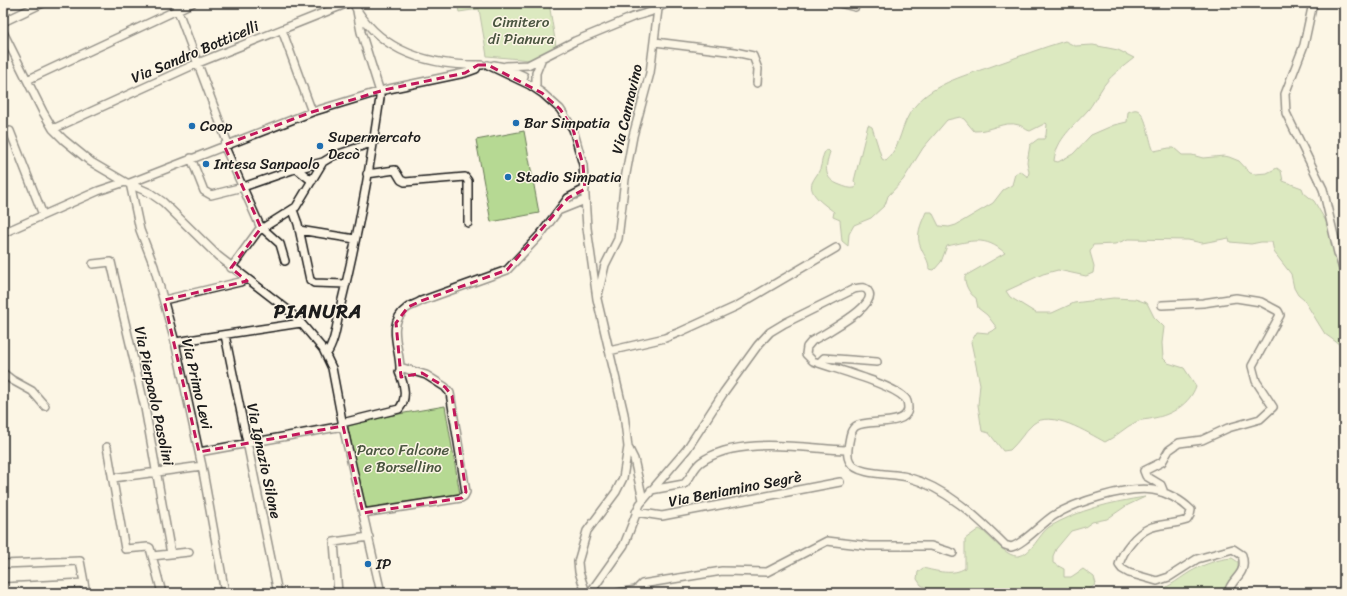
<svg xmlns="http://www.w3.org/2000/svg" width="1347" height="596" viewBox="0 0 1347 596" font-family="Sriracha,sans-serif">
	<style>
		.green { fill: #b6d993; stroke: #697a58 }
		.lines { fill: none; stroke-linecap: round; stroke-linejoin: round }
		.minor-casing { stroke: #1c1c1c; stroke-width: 10 }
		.minor { stroke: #fcf5e5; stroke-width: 7 }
		.marked { fill: none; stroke: #c2185b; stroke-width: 3; stroke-dasharray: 8 5; stroke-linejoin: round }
		.poi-dot { fill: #1f6fb2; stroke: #fcf5e5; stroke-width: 1.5 }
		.labels { text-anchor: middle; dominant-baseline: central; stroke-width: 3; stroke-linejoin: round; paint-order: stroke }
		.park-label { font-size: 15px; fill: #4a5540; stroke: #fcf5e5 }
		.street-label { font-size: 15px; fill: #1c1c1c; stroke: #fcf5e5 }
		.poi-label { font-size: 15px; fill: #1c1c1c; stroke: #fcf5e5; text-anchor: start }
		.district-label { font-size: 19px; font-weight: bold; letter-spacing: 1px; fill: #1c1c1c; stroke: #fcf5e5 }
	</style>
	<rect width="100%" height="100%" fill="#fcf5e5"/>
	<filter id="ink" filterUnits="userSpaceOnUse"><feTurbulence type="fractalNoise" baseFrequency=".025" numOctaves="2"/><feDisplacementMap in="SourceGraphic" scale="8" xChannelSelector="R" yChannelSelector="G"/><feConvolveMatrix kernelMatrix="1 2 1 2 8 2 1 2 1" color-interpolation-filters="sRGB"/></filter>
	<g filter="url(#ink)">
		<path class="green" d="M457,3H549L556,46L530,60L487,56L479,9L459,12Z
			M1065,41L1075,46L1093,45L1118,50L1134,58C1123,67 1108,77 1101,90C1096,97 1093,104 1088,110C1074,126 1056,139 1054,161L1058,162L1073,154L1091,135L1114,125L1127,122L1128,112C1130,111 1135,109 1137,110C1147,113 1149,143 1154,151L1169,148H1174L1182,155H1192L1203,158L1224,156L1229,157L1239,161L1250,173L1255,174L1267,173L1277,168L1281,171L1283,181L1302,188L1304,193L1314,201L1327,223L1344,278V354L1339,344L1325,334L1304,300L1298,295L1294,288L1291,274L1274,252L1272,242H1261L1251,244L1230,242L1229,238L1202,243L1188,240L1128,239L1115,244L1093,245L1090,252L1094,266L1093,273L1086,276L1058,270L1043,274L1006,291L1010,297L1036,313H1052L1074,303L1113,298L1135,299L1147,303L1154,317L1164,327L1162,343L1163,358L1168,363L1184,368L1196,386C1190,404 1171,415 1154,418C1148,420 1141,419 1136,422C1125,427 1116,437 1105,442C1088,433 1051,409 1033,424C1024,432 1019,442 1010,450L1003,451L989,433L982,431L978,405L980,384L971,342L977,332L988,333L997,328L987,315L978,308L976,298C969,294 964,283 965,276L1005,253C985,235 971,241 947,246L941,262L934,270L929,269C929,260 924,256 921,248C915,235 921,224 926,212H932L939,226L949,227L956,225L993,203L1003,190L1012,185L1015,174L1020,171L1028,177L1029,172L1027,162L1030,145L1038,139H1044L1046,135L1047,124L1046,123L1030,131C1025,130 1023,126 1019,125C1004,120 989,132 974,131L964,119L960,117L947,120L923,148L903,180L888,196L885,205L871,218L854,225L849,234L848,246L842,241L840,220L833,217L834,212C827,206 808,195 812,183C814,178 818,174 820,169C822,163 822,157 825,151L828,150L830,152C825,167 823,179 840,185C845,187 850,189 855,188L856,184L854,181L868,125L872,127L882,159L886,161C903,144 899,125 915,106C935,82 968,75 995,65C1018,57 1041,48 1065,41Z
			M524,131L539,213L491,222L476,140Z
			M445,406L460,494L365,509L347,423Z
			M1145,497L1126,506L1107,519L1092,522L1085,527L1071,531L1056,549L1053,556V563L1064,569V577H1071L1083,569L1094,577L1096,584L1084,593H937L921,585L917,579L918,572L923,568C935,571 954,576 965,568V539L979,529C988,532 1005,558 1019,556C1032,554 1039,534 1049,527C1078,510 1112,502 1145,497Z
			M1344,526V581L1342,580L1343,559L1341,537Z
			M1232,558L1238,562V568L1235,575L1221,593H1149C1165,591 1177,580 1190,572C1202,565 1218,559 1232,558Z"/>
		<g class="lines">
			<g class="minor-casing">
				<path id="minor" d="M175,3L228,144
					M353,3C379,52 430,66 482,65
					M839,3L855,7
					M1313,3L1304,45L1285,94L1286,113L1323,189L1338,253L1344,272
					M3,22L43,3
					M282,30L312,112
					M3,32L43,112L53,129L64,140L91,162L125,182L150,193L163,202L218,256L288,310L301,323L323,349L332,368L343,426L381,593
					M655,42L735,52L753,56L758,69L757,83
					M488,65L530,85L542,93L560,109L573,129L583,165L587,228L597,299L624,414L628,447L623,478L616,492L587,531L578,562L579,572L586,593
					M494,65L504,67L524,76
					M506,66L528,65L575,41L633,17L650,12L667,3
					M27,80L192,3
					M536,85V73L542,58
					M53,129L198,63L348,3
					M10,131L43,215
					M224,145L260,226L280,244L285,261
					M191,158L204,191L211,195L243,187L292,170L323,162
					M297,169L312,181
					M367,174L395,170L401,180L405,182L465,177L468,181V223
					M130,183L140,230L154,266L175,342L202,466L225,593
					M130,183L312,112L384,90L465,73L476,69L478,65
					M293,210L298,224L310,280L314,283L346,284
					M560,210L585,200
					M299,230L355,239
					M3,233L98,191L125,182
					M93,264L111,262L145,408L171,554
					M231,268L258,231L296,207L323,162L333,156L374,142
					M598,295L605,265L618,239L625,179L633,136L650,73L658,9
					M164,300L240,282L246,279
					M225,335L278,593
					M175,342L301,323
					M609,351L665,338L680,332L737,306L836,248
					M326,355C335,343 337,323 340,308C357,240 370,169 380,98V92L361,32L357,11
					M819,363L824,358L877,362
					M400,371C401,349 385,324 407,308C411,305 417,304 421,301L507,270L540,235L568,198L585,189
					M3,373L12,380L32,391L45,406
					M342,423L399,409C408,398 404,384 399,372L403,368L426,375L445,387L450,393L466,492L464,496L461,498L363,513
					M107,447L125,549L148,547L150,548L162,593
					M629,449L634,459L643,500
					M199,452L343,426
					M113,478L202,466
					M651,490L684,484C691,478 693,468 701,462C736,436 803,448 845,450
					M1161,492L1163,490L1161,485L1146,476L1144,471L1162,462L1169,450L1179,443L1202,440L1228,428L1260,419L1273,407L1256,381L1252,366L1280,315L1278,311L1261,302L1236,298L1203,303L1162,305
					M636,512L662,516L840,482
					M152,556L189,552
					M3,564L80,561L86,593
					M3,587L84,583
					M338,593L334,542L369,537
					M590,593L624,545L640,504L687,449L724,392L758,345L770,332L785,323L854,289C859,288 865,286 868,291C878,304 835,327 826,333C821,336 817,338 812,341L807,347L806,354L813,361C834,369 890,383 905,398C908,401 908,405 908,409C906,427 867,419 856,426C851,429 850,436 849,442C848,448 846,456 850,462C858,476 892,473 907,477C947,488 977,517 1005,545L1011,547C1022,545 1041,524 1053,516C1075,502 1126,486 1153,490C1166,492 1181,500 1191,510L1190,515L1187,520C1162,528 1150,520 1131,543C1125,550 1121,557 1119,565L1122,569L1129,573L1157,581L1169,577L1197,559L1233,549L1242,555C1248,576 1231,577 1228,593
					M618,593L636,590L642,584L722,571L767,572L827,541L869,546H931L953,553"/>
			</g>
			<use href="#minor" class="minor"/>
		</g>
	</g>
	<path d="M0 0H1347V596H0ZM478,65H488L542,93L560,109L573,129L583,165L585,189L568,198L507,270L421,301L408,307L396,323L401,377L422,373L445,387L452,396L466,492L462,498L363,513L343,426L199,452L164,300L247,281L231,268L261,228L224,145L312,112L384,90L465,73Z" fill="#fcf5e5" fill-opacity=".55" fill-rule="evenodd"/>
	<path class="marked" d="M478,65H488L542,93L560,109L573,129L583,165L585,189L568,198L507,270L421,301L408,307L396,323L401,377L422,373L445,387L452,396L466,492L462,498L363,513L343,426L199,452L164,300L247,281L231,268L261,228L224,145L312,112L384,90L465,73Z"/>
	<g class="poi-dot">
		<circle cx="516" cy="123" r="4"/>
		<circle cx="192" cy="126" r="4"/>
		<circle cx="320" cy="146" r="4"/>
		<circle cx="206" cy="164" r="4"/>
		<circle cx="508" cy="177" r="4"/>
		<circle cx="368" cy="564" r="4"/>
	</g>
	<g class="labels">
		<g class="park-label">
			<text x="521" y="22">Cimitero<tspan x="521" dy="17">di Pianura</tspan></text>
			<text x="403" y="450">Parco Falcone<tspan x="403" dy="17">e Borsellino</tspan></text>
		</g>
		<g class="street-label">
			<text transform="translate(195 52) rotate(-23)">Via Sandro Botticelli</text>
			<text transform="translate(627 109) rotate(-77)">Via Cannavino</text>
			<text transform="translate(197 384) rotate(77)">Via Primo Levi</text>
			<text transform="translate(154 396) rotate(78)">Via Pierpaolo Pasolini</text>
			<text transform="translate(264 461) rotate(78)">Via Ignazio Silone</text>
			<text transform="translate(735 489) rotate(-11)">Via Beniamino Segrè</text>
		</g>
		<g class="poi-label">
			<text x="524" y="123">Bar Simpatia</text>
			<text x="200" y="126">Coop</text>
			<text x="328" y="137">Supermercato<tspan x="328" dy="17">Decò</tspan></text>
			<text x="214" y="164">Intesa Sanpaolo</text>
			<text x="516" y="177">Stadio Simpatia</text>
			<text x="376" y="564">IP</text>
		</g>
		<g class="district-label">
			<text x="318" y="311">PIANURA</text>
		</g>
	</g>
	<rect width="1347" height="596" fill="none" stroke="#fcf5e5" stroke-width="16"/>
	<rect x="8" y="8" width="1331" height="580" fill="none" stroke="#1c1c1c" stroke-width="1.5" filter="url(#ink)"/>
</svg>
